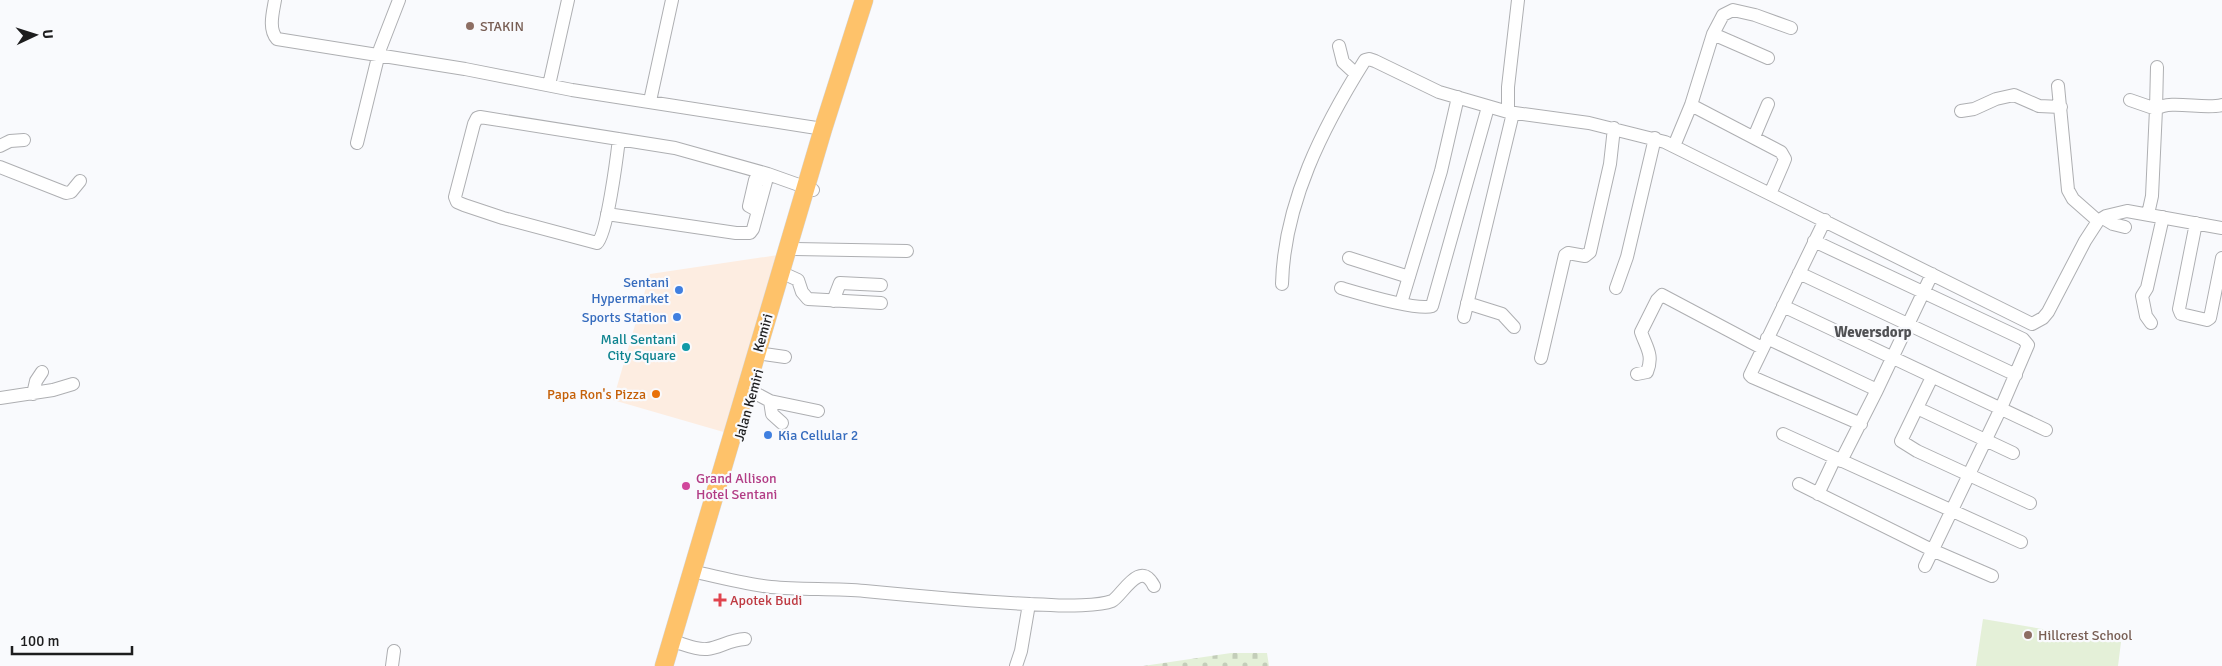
<svg xmlns="http://www.w3.org/2000/svg" width="2222" height="666" viewBox="0 0 2222 666" font-family="Signika,sans-serif">
	<style>
		.commercial { fill: #fdede1 }
		.cemetery { fill: url(#cemetery-stones) }
		.garden { fill: #e4f0d8 }
		.lines { fill: none; stroke-linecap: round; stroke-linejoin: round }
		.minor-casing { stroke: #aeafb2; stroke-width: 14 }
		.highway-casing { stroke: #d6d6d6; stroke-width: 19 }
		.minor { stroke: #fff; stroke-width: 12 }
		.highway { stroke: #fec26a; stroke-width: 18 }
		.education-dot { fill: #8d6e63; stroke: #f9fafd; stroke-width: 2 }
		.shop-dot { fill: #3f7fe0; stroke: #f9fafd; stroke-width: 2 }
		.culture-dot { fill: #0f9aa8; stroke: #f9fafd; stroke-width: 2 }
		.food-dot { fill: #e8710a; stroke: #f9fafd; stroke-width: 2 }
		.hotel-dot { fill: #d1479c; stroke: #f9fafd; stroke-width: 2 }
		.health-dot { fill: #e0444e; stroke: #f9fafd; stroke-width: 2 }
		.labels { text-anchor: middle; dominant-baseline: central; stroke-width: 4.5; stroke-linejoin: round; paint-order: stroke }
		.education-label { font-size: 14px; fill: #785e54; stroke: #f9fafd; text-anchor: start }
		.shop-label { font-size: 14px; fill: #366cbe; stroke: #f9fafd; text-anchor: end }
		.street-label { font-size: 14px; fill: #1d1d1e; stroke: #f9fafd }
		.culture-label { font-size: 14px; fill: #0d838f; stroke: #f9fafd; text-anchor: end }
		.food-label { font-size: 14px; fill: #c56008; stroke: #f9fafd; text-anchor: end }
		.hotel-label { font-size: 14px; fill: #b23c85; stroke: #f9fafd; text-anchor: start }
		.health-label { font-size: 14px; fill: #be3a42; stroke: #f9fafd; text-anchor: start }
		.neighbourhood-label { font-size: 15px; font-weight: bold; fill: #505154; stroke: #f9fafd }
	</style>
	<defs>
		<pattern id="cemetery-stones" width="16" height="16" patternUnits="userSpaceOnUse" patternTransform="scale(1.25)"><rect width="16" height="16" fill="#e4f0d8"/><path d="M2 7V4a2 2 0 0 1 4 0v3zM10 15v-3a2 2 0 0 1 4 0v3z" fill="#c3cdb9"/></pattern>
	</defs>
	<rect width="100%" height="100%" fill="#f9fafd"/>
	<path class="commercial" d="M778,255L727,433L613,400L650,274Z"/>
	<path class="cemetery" d="M1231,653H1267L1269,666H1143Z"/>
	<path class="garden" d="M1983,619L2121,642L2118,666H1976Z"/>
	<g class="lines">
		<g class="minor-casing">
			<path id="minor" d="M275,0C273,12 268,29 277,39L465,69L572,90L823,129
				M1518,0L1508,87V112L1589,123L1665,142L2032,324L2043,318L2048,312L2085,241L2098,221L2106,216L2127,211L2222,228
				M1713,34L1768,58
				M1339,46L1343,62L1356,74
				M549,85L568,0
				M2058,86L2068,190L2073,199L2098,221
				M2130,100L2156,109L2157,67
				M650,101L672,0
				M1691,105L1781,152L1785,159L1783,164L1770,194
				M1961,111L1974,109L1996,99L2014,95L2039,106L2061,107
				M1754,137L1768,104
				M619,139C617,156 607,235 597,243L503,218L464,205L457,202L455,197L474,124L477,118L480,117L675,148L768,174L813,190
				M357,143L380,49L399,0
				M0,146L10,141L24,140
				M1674,146L1691,105L1713,34L1723,15L1733,10L1755,15L1791,28
				M0,167L66,193L71,192L80,181
				M758,211L749,206L755,180L767,179
				M607,214L736,233H750L753,229L768,174
				M2148,214L2152,196L2156,109C2171,99 2203,110 2222,105
				M2103,218L2113,224L2125,227
				M1825,220L1750,375L1752,377L1861,424
				M2196,223L2179,309L2181,314L2207,320L2210,318L2222,258
				M1814,241L2023,339L2028,345L2001,408L1925,566
				M795,249L907,251
				M1349,258L1409,277
				M1799,273L2016,375
				M787,275L798,280L802,292L808,299L881,303
				M1282,284C1284,203 1323,127 1365,60L1369,59L1375,61L1439,92L1508,112
				M1341,288C1358,293 1417,311 1432,306L1488,107
				M1616,288L1627,257L1655,138
				M833,301L840,283L881,285
				M1401,303L1441,171L1458,97
				M1467,303L1502,314L1514,327
				M1783,306L2046,430
				M1464,317L1513,113
				M2151,323L2146,316L2142,296L2147,288L2163,217
				M1767,338L1877,390
				M764,354L785,357
				M1541,358L1565,255L1568,253L1585,256L1590,252L1610,164L1614,128
				M1637,374L1647,372C1654,355 1646,347 1641,332L1657,300L1662,295L1762,348
				M1932,377L1901,441L1917,451L2030,503
				M753,392L770,401L818,411
				M33,394L36,381L42,372
				M0,398L53,390L73,384
				M770,401L772,414L782,423
				M1917,408L2013,453
				M1783,434L2021,542
				M1841,461L1877,390L1932,274
				M1799,484L1932,550L1992,576
				M1818,494L1835,458
				M692,571C718,577 744,584 771,587C802,590 834,588 865,591C927,597 989,603 1051,605C1064,606 1100,606 1112,601C1122,596 1140,558 1154,586
				M679,643C688,646 698,650 707,649C719,648 729,640 745,639
				M392,666L394,651
				M1016,666L1021,651L1029,604"/>
		</g>
		<g class="highway-casing">
			<path id="highway" d="M664,666L823,129L864,0"/>
		</g>
		<use href="#minor" class="minor"/>
		<use href="#highway" class="highway"/>
	</g>
	<g class="education-dot">
		<circle cx="470" cy="26" r="5"/>
		<circle cx="2028" cy="635" r="5"/>
	</g>
	<g class="shop-dot">
		<circle cx="679" cy="290" r="5"/>
		<circle cx="677" cy="317" r="5"/>
		<circle cx="768" cy="435" r="5"/>
	</g>
	<circle class="culture-dot" cx="686" cy="347" r="5"/>
	<circle class="food-dot" cx="656" cy="394" r="5"/>
	<circle class="hotel-dot" cx="686" cy="486" r="5"/>
	<path class="health-dot" d="M717.5 592.5h5v5h5v5h-5v5h-5v-5h-5v-5h5z"/>
	<g class="labels">
		<g class="education-label">
			<text x="480" y="26">STAKIN</text>
			<text x="2038" y="635">Hillcrest School</text>
		</g>
		<g class="shop-label">
			<text x="669" y="282">Sentani<tspan x="669" dy="16">Hypermarket</tspan></text>
			<text x="667" y="317">Sports Station</text>
			<text x="778" y="435" text-anchor="start">Kia Cellular 2</text>
		</g>
		<g class="street-label">
			<text transform="translate(763 333) rotate(-74)">Kemiri</text>
			<text transform="translate(749 405) rotate(-74)">Jalan Kemiri</text>
		</g>
		<g class="culture-label">
			<text x="676" y="339">Mall Sentani<tspan x="676" dy="16">City Square</tspan></text>
		</g>
		<g class="food-label">
			<text x="646" y="394">Papa Ron's Pizza</text>
		</g>
		<g class="hotel-label">
			<text x="696" y="478">Grand Allison<tspan x="696" dy="16">Hotel Sentani</tspan></text>
		</g>
		<g class="health-label">
			<text x="730" y="600">Apotek Budi</text>
		</g>
		<g class="neighbourhood-label">
			<text x="1873" y="332">Weversdorp</text>
		</g>
	</g>
	<g transform="translate(35 35) rotate(86)" stroke="#f9fafd" stroke-width="4" paint-order="stroke">
	<path d="M0-4L9 19L0 12L-9 19Z" fill="#1d1d1e"/>
	<text y="-8" font-size="14" font-weight="bold" text-anchor="middle" fill="#1d1d1e">U</text>
	</g>
	<path d="M12 646v8h120v-8" fill="none" stroke="#1d1d1e" stroke-width="2.5"/>
	<text x="20" y="646" font-size="15" fill="#1d1d1e" stroke="#f9fafd" stroke-width="4" paint-order="stroke">100 m</text>
</svg>
